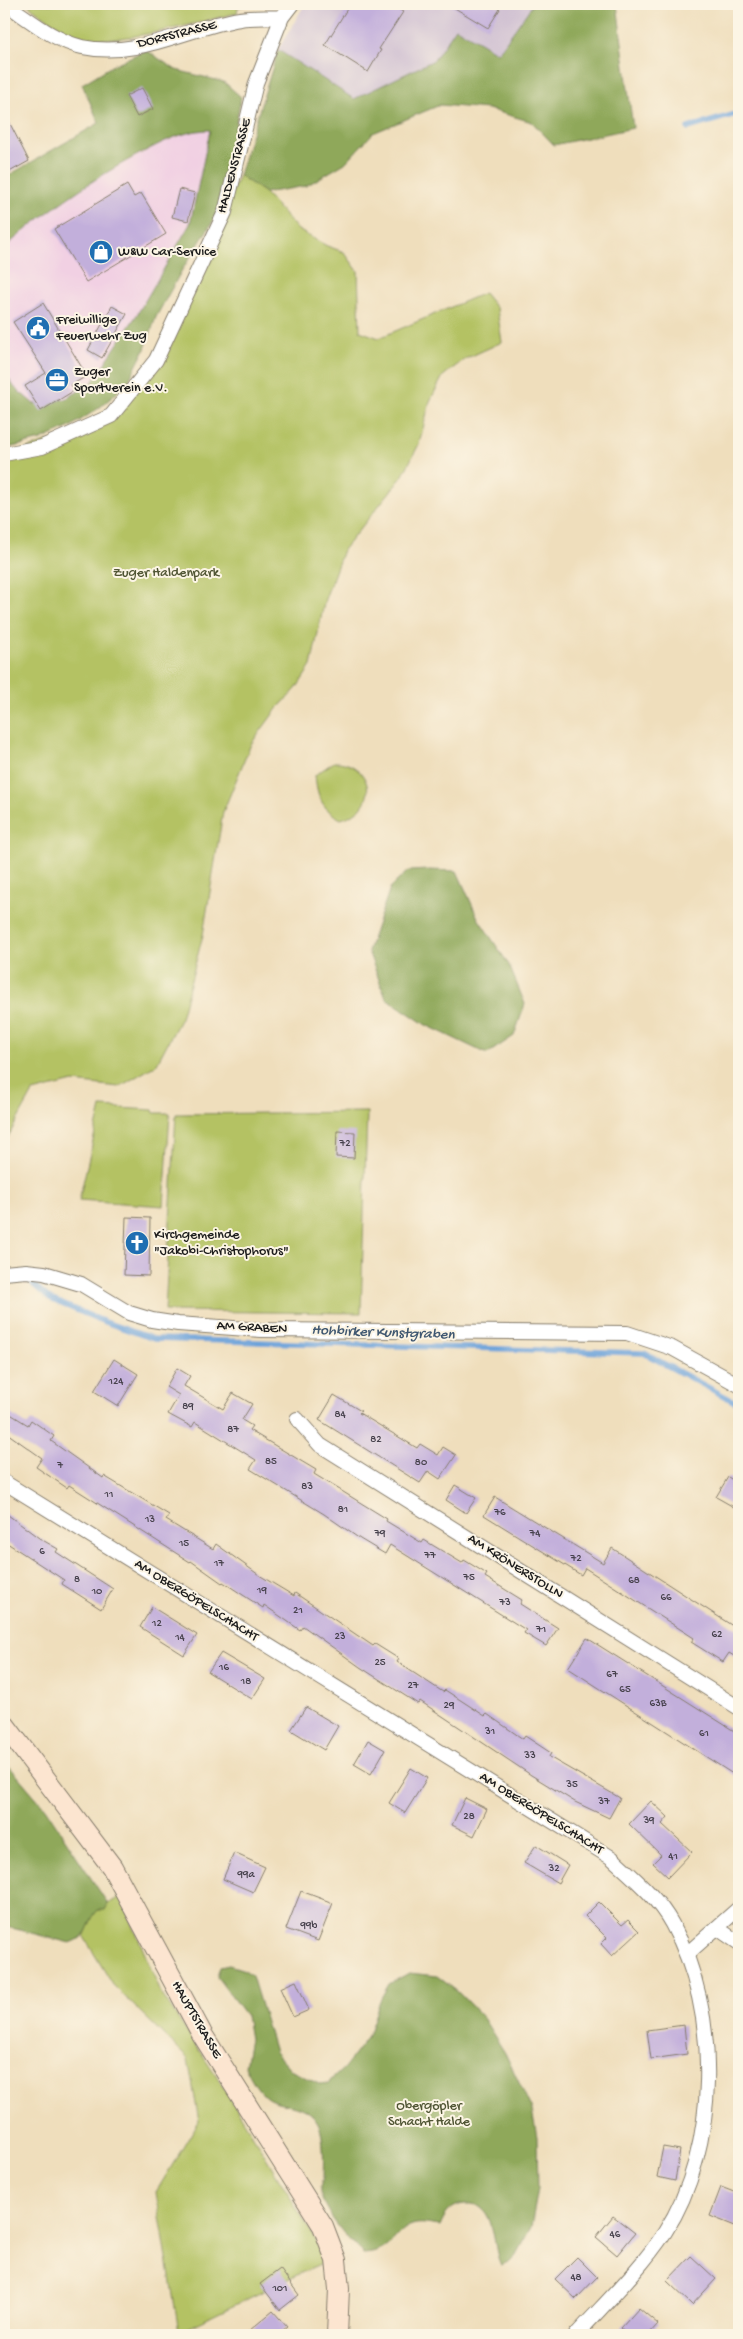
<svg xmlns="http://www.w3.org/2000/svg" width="743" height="2339" viewBox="0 0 743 2339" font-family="'Gochi Hand',sans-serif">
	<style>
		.built { fill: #f1d0e3 }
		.industrial { fill: #cebed1 }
		.green { fill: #b4c264; stroke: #686f40 }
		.forest { fill: #8fa85a; stroke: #56623b }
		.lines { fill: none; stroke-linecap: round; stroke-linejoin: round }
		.stream { stroke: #6ca2da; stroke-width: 5.5 }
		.building { fill: #c2afdb }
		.street-casing { stroke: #867d6c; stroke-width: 16 }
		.secondary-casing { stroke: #867d6c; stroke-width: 22 }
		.street { stroke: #fff; stroke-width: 14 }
		.secondary { stroke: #fce5d0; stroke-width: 20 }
		.labels { text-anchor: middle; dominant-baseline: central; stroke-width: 4; stroke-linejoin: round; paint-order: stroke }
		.number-label { font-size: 11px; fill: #46414c }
		.street-label { font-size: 14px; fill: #1c1c1c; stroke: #fcf5e5 }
		.poi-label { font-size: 14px; fill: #1c1c1c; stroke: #fcf5e5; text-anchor: start }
		.park-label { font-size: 14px; fill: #515635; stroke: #fcf5e5 }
		.water-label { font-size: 15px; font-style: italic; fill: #405871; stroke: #fcf5e5 }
	</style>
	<rect width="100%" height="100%" fill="#fcf5e5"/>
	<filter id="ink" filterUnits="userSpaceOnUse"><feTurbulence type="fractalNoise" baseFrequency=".02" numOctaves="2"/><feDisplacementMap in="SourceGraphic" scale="10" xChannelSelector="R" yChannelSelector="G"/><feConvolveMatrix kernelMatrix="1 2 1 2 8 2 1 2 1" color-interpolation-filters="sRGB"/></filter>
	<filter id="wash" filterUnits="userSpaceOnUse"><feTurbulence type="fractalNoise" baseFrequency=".0096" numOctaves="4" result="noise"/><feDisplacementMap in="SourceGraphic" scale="20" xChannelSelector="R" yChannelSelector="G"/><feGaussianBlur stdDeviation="1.12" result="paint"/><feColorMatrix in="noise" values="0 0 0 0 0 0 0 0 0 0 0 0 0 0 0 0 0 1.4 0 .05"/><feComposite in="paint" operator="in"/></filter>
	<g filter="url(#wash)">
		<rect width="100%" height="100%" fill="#efdebc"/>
		<path class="built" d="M196,130H211L190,224L138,313L91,384L65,399L34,404L15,388L4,372V248L47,211L86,184L161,143Z"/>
		<path class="industrial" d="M305,4H533L498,53L456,28L434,60L354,99L278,50Z"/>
		<path class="green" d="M27,4H252L238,7L237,13C204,21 113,47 83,37C63,31 43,16 27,4Z
			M239,175L265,193L298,230L327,246L344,252L358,271L360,331L379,338L484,293L497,309L502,342L465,359L443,376L430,401L419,444L402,477L343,550L325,599L311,666L296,689L276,710L251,744L223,812L203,935L181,1018L156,1065L119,1087L73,1082L33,1092L4,1144V457L113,418L160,362Z
			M334,762C370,761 384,807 341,819C321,809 317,795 315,775Z
			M101,1107L153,1110L154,1113H170L164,1206L79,1200Z
			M367,1112L361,1313L165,1311L176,1114Z
			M121,1896L161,1993L226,2091L328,2260L179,2332L156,2192L199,2121L188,2059L113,1985L84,1937L93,1915L98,1910L105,1909L108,1904Z"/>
		<path class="forest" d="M533,4H617L633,128L554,145L532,122L488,109L440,105L373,133L345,163L306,186L265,193L239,175L278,50L354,99L434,60L456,28L498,53Z
			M146,50L176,70L224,82L241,97L219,212L182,270L156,317L145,349L127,384L99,408L70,427L41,440L4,449V372L15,388L34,404L65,399L91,384L138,313L190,224L210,130C182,130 157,145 132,158C83,185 46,212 4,248V178L99,123L82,84L115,64Z
			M429,870L457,871L478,918L509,965L525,1004L514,1036L487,1054L426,1025L386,998L368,951L390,888L408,871Z
			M4,1760L45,1808L108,1904L105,1910H98C85,1924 92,1936 70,1943L4,1926Z
			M229,1965L245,1970L252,1976L275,2052L292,2071L319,2084L328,2083L344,2068L367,2038L381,1998L389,1984L409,1973L437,1976L458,1992L483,2018L505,2053L532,2110L537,2137L538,2189L531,2227L513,2260L501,2265C491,2247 498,2201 465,2204C451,2205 445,2214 440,2226C431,2225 421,2222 412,2225C394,2231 393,2253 363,2254C349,2241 323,2211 320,2192C319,2187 322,2182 323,2177C324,2164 324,2131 317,2121C306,2104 290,2106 274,2101C260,2097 251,2078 245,2066L250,2039L246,2016L217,1977L220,1967Z"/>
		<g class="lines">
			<path class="stream" d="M688,128L739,113
				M28,1280L50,1299L105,1322L154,1339L644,1353L739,1404"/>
		</g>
		<g id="blocks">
			<path class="building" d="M350,4H390L403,12L379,49L381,50L368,72L325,45Z
				M448,4H492L500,9L488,28Z
				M142,88L153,109L137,117L126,96Z
				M4,112L29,161L4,175Z
				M127,185L134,197L141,193L166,234L86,282L54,229Z
				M179,189L195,193L188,221L172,217Z
				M43,303L87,376L71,385L75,390L41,411L25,386L46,373L13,322Z
				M112,306L127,314L102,358L88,350Z
				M337,1131L355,1132L354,1158L336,1157Z
				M126,1217L150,1218L149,1276L124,1275Z
				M114,1359L138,1374L118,1406L94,1391Z
				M177,1368L190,1376L184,1386L223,1409L233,1393L252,1404L242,1420L252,1426L249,1430L316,1470L314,1474L387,1519L386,1521L422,1543L424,1540L462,1563L464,1560L487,1574L485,1577L522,1600L520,1604L558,1628L546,1646L524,1633L526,1630L390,1545L385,1554L360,1539L324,1514L250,1469L256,1460L195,1422L192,1427L168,1414L179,1395L166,1387Z
				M334,1395L361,1411L359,1413L417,1448L420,1444L438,1455L443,1447L456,1455L440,1479L428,1471L420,1483L319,1420Z
				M4,1410L28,1425L31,1420L54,1436L51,1441L103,1478L104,1476L169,1515L166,1520L213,1549L216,1544L259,1575L294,1596L295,1593L373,1646L375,1644L399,1659L397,1662L443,1692L445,1690L485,1716L487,1714L523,1739L525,1736L551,1753L549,1757L620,1798L609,1818L575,1802L531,1775L420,1701L418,1704L360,1667L303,1626L300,1630L264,1605L263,1608L223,1582L222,1583L191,1561L190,1562L69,1485L67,1488L36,1467L42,1458L4,1431Z
				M728,1477L739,1484V1510L716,1497Z
				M455,1485L476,1498L466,1513L446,1500Z
				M495,1497L603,1563L612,1548L739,1630V1659L729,1653L723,1662L691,1642L694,1638L585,1568L581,1575L484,1515Z
				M4,1512L39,1538L58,1549L56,1552L113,1589L101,1609L62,1584L64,1580L4,1541Z
				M152,1607L197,1635L184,1655L140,1627Z
				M587,1638L739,1734V1778L568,1668Z
				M221,1653L265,1679L252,1699L208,1672Z
				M306,1707L338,1726L324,1750L291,1730Z
				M368,1740L385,1750L371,1774L354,1764Z
				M411,1768L427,1778L405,1813L389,1803Z
				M465,1798L487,1809L474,1836L452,1825Z
				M651,1801L668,1817L662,1824L692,1852L668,1877L653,1863L661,1855L629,1824Z
				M536,1845L568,1865L558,1883L524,1863Z
				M234,1853L265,1867L253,1892L223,1879Z
				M301,1891L333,1903L318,1941L286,1929Z
				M599,1902L622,1925L628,1920L639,1931L612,1956L601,1944L607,1938L585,1916Z
				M296,1981L309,2010L293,2017L280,1988Z
				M684,2025L687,2054L651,2059L647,2030Z
				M663,2147L680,2150L675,2181L657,2177Z
				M721,2187L739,2194V2211L735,2226L710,2216Z
				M613,2216L635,2233L617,2255L596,2237Z
				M691,2256L716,2279L692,2305L667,2281Z
				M577,2257L597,2277L576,2299L555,2279Z
				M280,2269L299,2295L280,2310L260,2284Z
				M639,2308L658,2324L648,2335H629L621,2328Z
				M273,2311L287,2327L277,2335H244Z"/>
		</g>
	</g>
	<g filter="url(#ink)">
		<use href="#blocks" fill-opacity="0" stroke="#867d6c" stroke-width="1"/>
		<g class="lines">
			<g class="street-casing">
				<path id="street" d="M6,4C29,19 54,41 82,47C137,59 188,27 240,19C254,17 268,18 282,17
					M4,454L42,447L111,416L156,360L225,212L256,83L282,17L292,4
					M4,1273L26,1271L44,1273L81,1284L129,1313L152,1320L178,1324L261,1330L627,1333L672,1348L739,1385
					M297,1419L320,1445L739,1708
					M4,1482L612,1858C634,1878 658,1898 672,1924C721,2012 719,2148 665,2232C640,2270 606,2302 576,2335
					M717,1928L739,1943
					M687,1954L739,1908"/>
			</g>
			<g class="secondary-casing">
				<path id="secondary" d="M4,1724L112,1867L202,2034L323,2226L336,2260L339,2289L337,2335"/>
			</g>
			<use href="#street" class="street"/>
			<use href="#secondary" class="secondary"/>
		</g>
	</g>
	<defs>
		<g id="shop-disc" transform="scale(1.25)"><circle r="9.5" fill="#1f6fb2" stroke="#fcf5e5"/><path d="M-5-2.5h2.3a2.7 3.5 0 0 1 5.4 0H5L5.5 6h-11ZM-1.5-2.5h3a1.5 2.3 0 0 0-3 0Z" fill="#fff"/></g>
		<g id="civic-disc" transform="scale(1.25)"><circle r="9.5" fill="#1f6fb2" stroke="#fcf5e5"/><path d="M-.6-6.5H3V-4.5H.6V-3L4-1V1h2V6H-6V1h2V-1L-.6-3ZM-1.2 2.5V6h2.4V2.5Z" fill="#fff"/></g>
		<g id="office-disc" transform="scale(1.25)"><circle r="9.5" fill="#1f6fb2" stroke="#fcf5e5"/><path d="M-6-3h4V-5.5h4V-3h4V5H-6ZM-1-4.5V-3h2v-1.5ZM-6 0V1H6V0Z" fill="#fff"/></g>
		<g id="church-disc" transform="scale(1.25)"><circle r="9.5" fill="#1f6fb2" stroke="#fcf5e5"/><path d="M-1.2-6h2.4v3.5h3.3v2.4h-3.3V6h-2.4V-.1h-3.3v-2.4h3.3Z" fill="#fff"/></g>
	</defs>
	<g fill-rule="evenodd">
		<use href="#shop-disc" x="101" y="252"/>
		<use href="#civic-disc" x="38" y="328"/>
		<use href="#office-disc" x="57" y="380"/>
		<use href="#church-disc" x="137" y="1243"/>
	</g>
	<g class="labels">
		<g class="number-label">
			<text x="345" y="1144">72</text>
			<text x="116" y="1382">124</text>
			<text x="188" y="1407">89</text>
			<text x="340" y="1415">84</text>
			<text x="233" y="1430">87</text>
			<text x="376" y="1440">82</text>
			<text x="271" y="1462">85</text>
			<text x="421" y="1463">80</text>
			<text x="60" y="1466">7</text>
			<text x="307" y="1487">83</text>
			<text x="109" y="1495">11</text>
			<text x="343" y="1510">81</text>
			<text x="500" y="1513">76</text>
			<text x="150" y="1520">13</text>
			<text x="380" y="1534">79</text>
			<text x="535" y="1534">74</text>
			<text x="184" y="1544">15</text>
			<text x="42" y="1552">6</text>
			<text x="430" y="1556">77</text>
			<text x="576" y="1559">72</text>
			<text x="219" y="1564">17</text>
			<text x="469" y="1578">75</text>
			<text x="77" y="1580">8</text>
			<text x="634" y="1581">68</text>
			<text x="262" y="1591">19</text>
			<text x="97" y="1592">10</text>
			<text x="666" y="1598">66</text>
			<text x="505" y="1603">73</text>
			<text x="298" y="1611">21</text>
			<text x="157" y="1624">12</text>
			<text x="541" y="1630">71</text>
			<text x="717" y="1635">62</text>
			<text x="340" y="1637">23</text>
			<text x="180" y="1638">14</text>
			<text x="380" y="1663">25</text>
			<text x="224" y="1668">16</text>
			<text x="612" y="1675">67</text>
			<text x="246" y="1682">18</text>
			<text x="413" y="1686">27</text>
			<text x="625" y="1690">65</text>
			<text x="658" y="1704">63B</text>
			<text x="449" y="1706">29</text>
			<text x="490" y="1732">31</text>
			<text x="704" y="1734">61</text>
			<text x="530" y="1756">33</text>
			<text x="572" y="1785">35</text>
			<text x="604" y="1802">37</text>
			<text x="469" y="1817">28</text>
			<text x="649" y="1821">39</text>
			<text x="673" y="1857">41</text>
			<text x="554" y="1869">32</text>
			<text x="246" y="1875">99a</text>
			<text x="309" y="1926">99b</text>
			<text x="615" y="2235">46</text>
			<text x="576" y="2278">48</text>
			<text x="280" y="2289">101</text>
		</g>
		<g class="street-label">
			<text transform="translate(177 35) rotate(-14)">DORFSTRASSE</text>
			<text transform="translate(235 166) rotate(-75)">HALDENSTRASSE</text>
			<text transform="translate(252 1328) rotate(3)">AM GRABEN</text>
			<text transform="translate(515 1567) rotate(32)">AM KRÖNERSTOLLN</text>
			<text transform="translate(196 1601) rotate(32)">AM OBERGÖPELSCHACHT</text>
			<text transform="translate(541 1814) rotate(32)">AM OBERGÖPELSCHACHT</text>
			<text transform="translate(196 2020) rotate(60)">HAUPTSTRASSE</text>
		</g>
		<g class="poi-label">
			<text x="118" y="252">W&amp;W Car-Service</text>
			<text x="56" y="320">Freiwillige<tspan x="56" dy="16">Feuerwehr Zug</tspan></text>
			<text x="74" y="372">Zuger<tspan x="74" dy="16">Sportverein e.V.</tspan></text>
			<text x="154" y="1235">Kirchgemeinde<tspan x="154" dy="16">"Jakobi-Christophorus"</tspan></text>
		</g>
		<g class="park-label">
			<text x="166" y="573">Zuger Haldenpark</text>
			<text x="429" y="2106">Obergöpler<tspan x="429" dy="16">Schacht Halde</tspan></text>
		</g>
		<g class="water-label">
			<text transform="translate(383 1333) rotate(2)">Hohbirker Kunstgraben</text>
		</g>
	</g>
	<rect width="743" height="2339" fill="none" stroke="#fcf5e5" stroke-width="20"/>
</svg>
